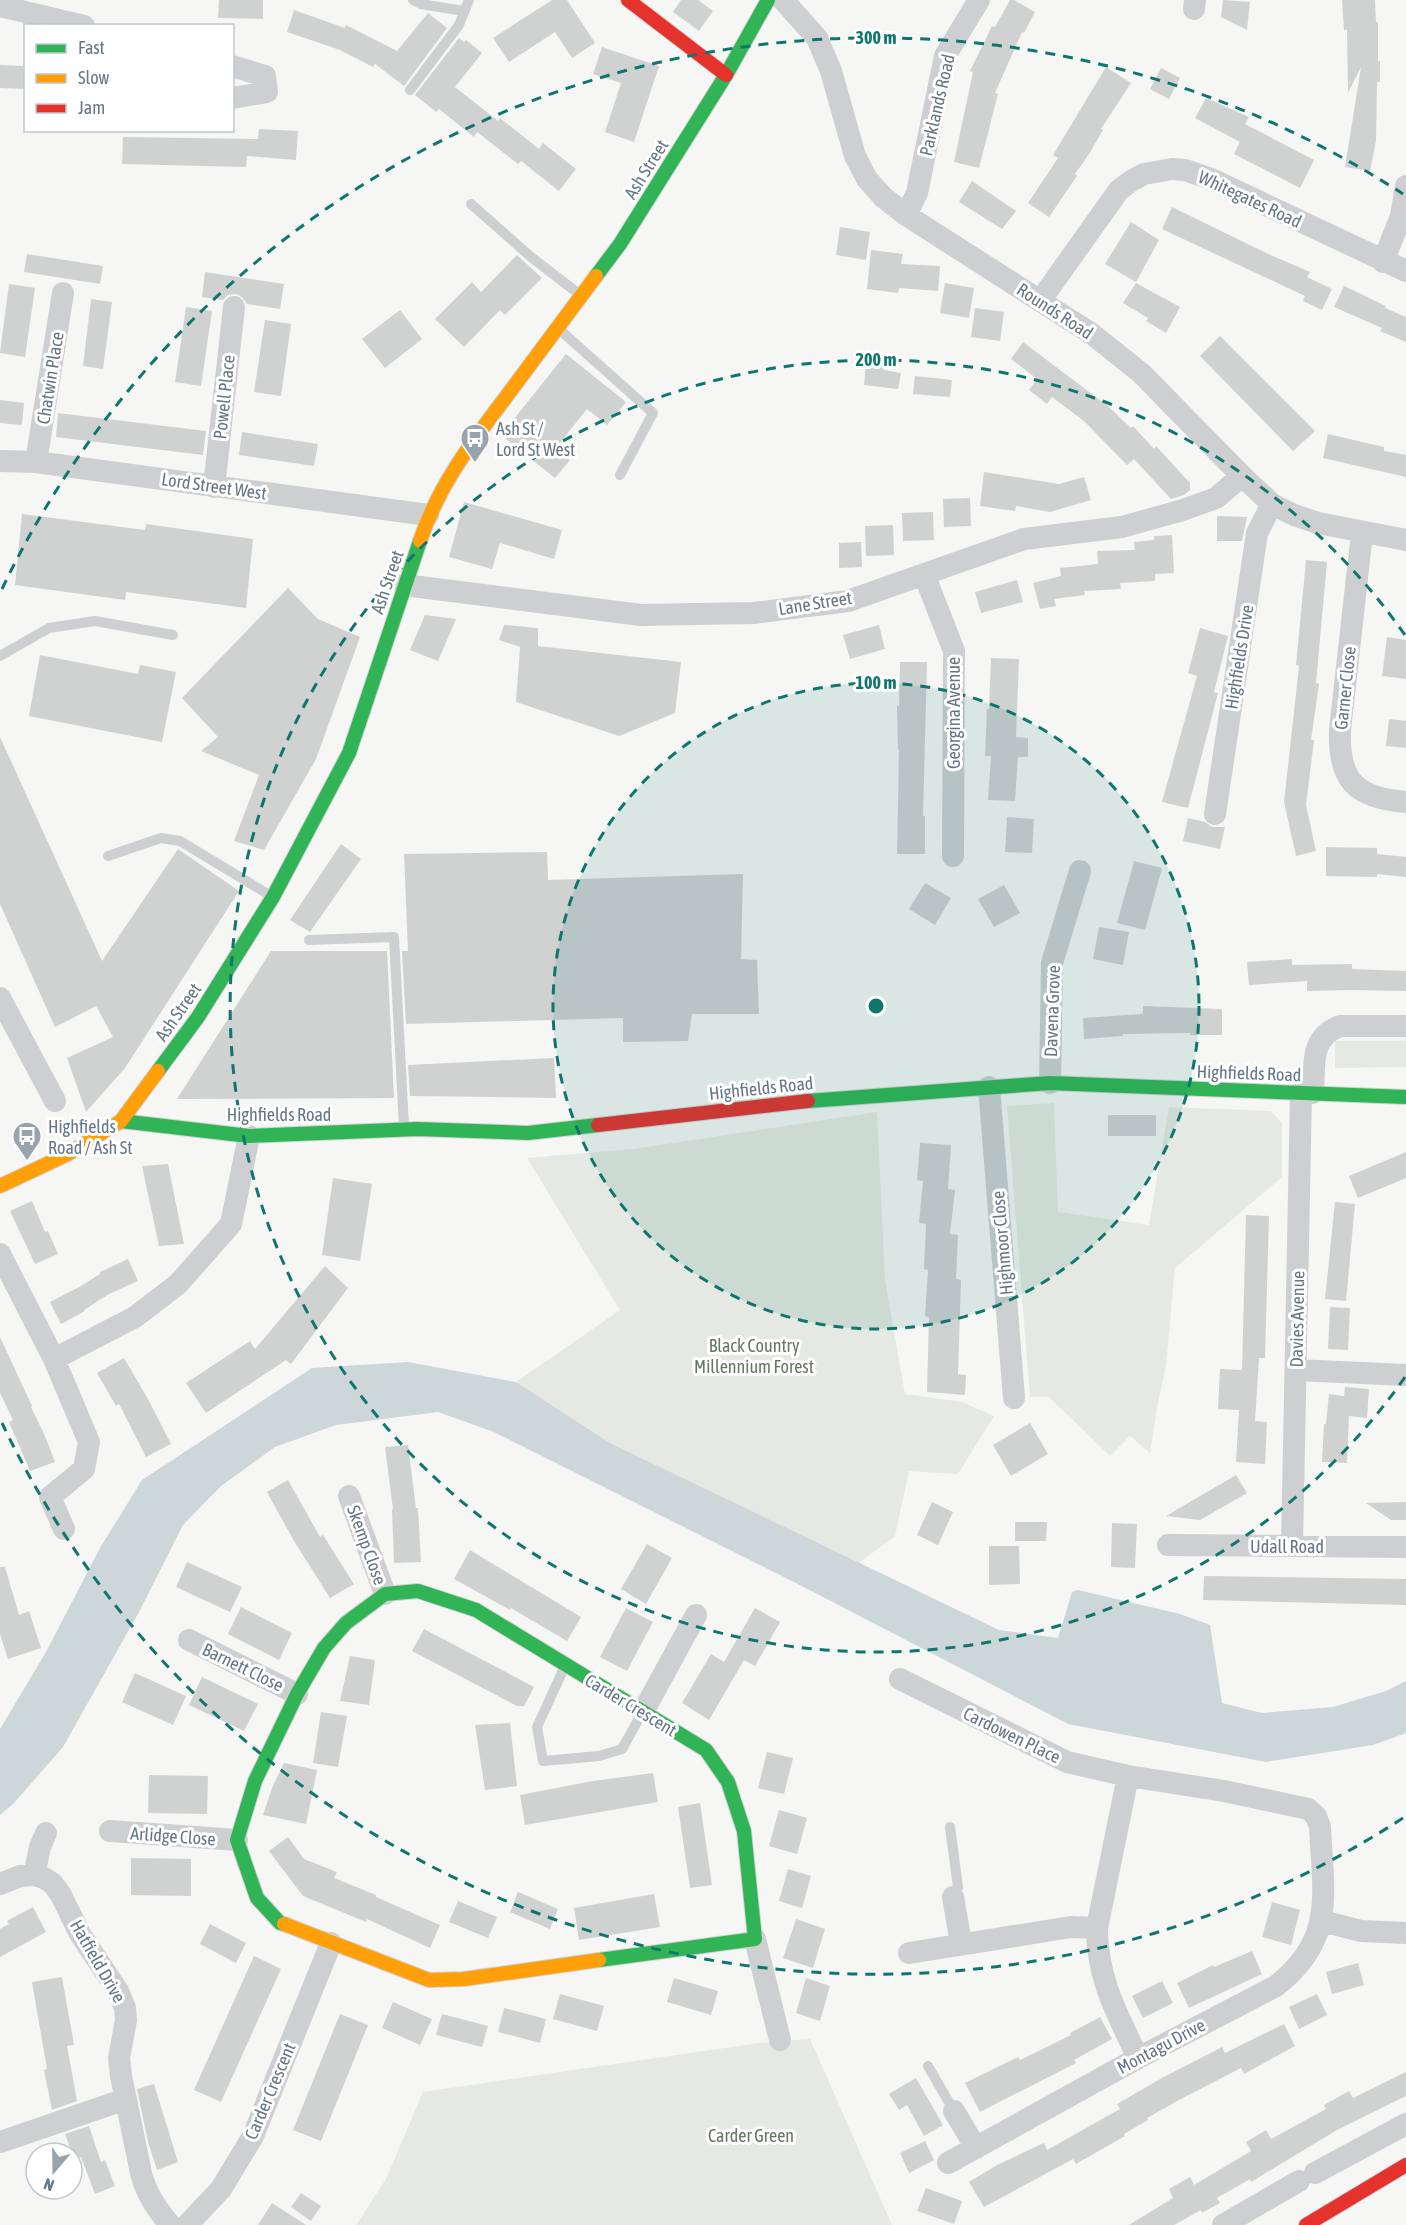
<svg xmlns="http://www.w3.org/2000/svg" width="1406" height="2225" viewBox="0 0 1406 2225" font-family="'Asap Condensed',sans-serif">
	<style>
		.green { fill: #e6e9e3 }
		.water { fill: #cdd6d8 }
		.building { fill: #d0d1d1 }
		.lines { fill: none; stroke-linecap: round; stroke-linejoin: round }
		.fast-casing { stroke: #d1d3d4; stroke-width: 16 }
		.slow-casing { stroke: #d1d3d4; stroke-width: 16 }
		.jam-casing { stroke: #d1d3d4; stroke-width: 16 }
		.lane { stroke: #cdcfd0; stroke-width: 10 }
		.street { stroke: #cdcfd0; stroke-width: 22 }
		.fast { stroke: #30b455; stroke-width: 14 }
		.slow { stroke: #ff9f0a; stroke-width: 14 }
		.jam { stroke: #e5322d; stroke-width: 14 }
		.ring { fill: none; stroke: #0f766e; stroke-width: 3; stroke-dasharray: 10 8 }
		.labels { text-anchor: middle; dominant-baseline: central; stroke-width: 6; stroke-linejoin: round; paint-order: stroke }
		.street-label { font-size: 18px; fill: #657686; stroke: #fff }
		.poi-label { font-size: 18px; fill: #657686; stroke: #fff; text-anchor: start }
		.park-label { font-size: 18px; fill: #647860; stroke: #fff }
		.centre { fill: #0f766e; stroke: #fff; stroke-width: 3 }
		.ring-label { font-size: 18px; text-anchor: middle; font-weight: bold; fill: #0f766e; stroke: #fff; stroke-width: 6; stroke-linejoin: round; paint-order: stroke }
	</style>
	<rect width="100%" height="100%" fill="#f6f6f5"/>
	<path class="green" d="M1335,1041H1406V1067L1335,1068Z
		M1054,1103L1058,1212L1149,1225L1169,1107L1271,1111L1282,1123V1177L1175,1268L1166,1365L1157,1408L1150,1453L1130,1436L1110,1456L1049,1397H1030L1007,1106Z
		M877,1112L885,1280L905,1394L962,1402L994,1416L958,1474L909,1471L895,1536L859,1563L610,1443L516,1382L620,1310L527,1158L634,1149Z
		M810,2039L892,2225H356L386,2179L423,2092L759,2043Z"/>
	<path class="water" d="M408,1362L516,1382L610,1443L999,1630L1058,1638L1072,1592L1078,1590L1180,1614L1210,1625L1222,1703L1262,1713L1333,1707L1386,1691L1406,1681V1733L1373,1745L1266,1762L1068,1724L792,1581L494,1432L438,1412L336,1425L275,1447L221,1486L183,1525L139,1612L63,1747L14,1803L0,1815V1729L46,1652L100,1548L142,1480L312,1368Z"/>
	<path class="building" d="M219,0H263V19L218,18Z
		M552,0H567L595,43L572,58L555,32L509,62L493,38Z
		M681,0H698L713,11L699,31L673,12Z
		M1010,0H1014L1035,12L1024,33L1022,32L995,93L998,94L979,168L954,162L973,72L970,71L992,26L995,27Z
		M1223,0L1250,2L1247,30L1221,17Z
		M1342,0H1375L1376,22H1378V61H1380V82H1377L1376,141L1370,171L1345,167L1361,67L1348,93L1347,30H1344Z
		M294,10L345,28L346,25L397,51L428,13L447,28L404,86L375,64L373,67L340,50L287,32Z
		M459,38L464,42L466,40L482,53L455,87L498,121L500,118L539,149L543,143L576,169L559,191L521,161L518,164L477,132L474,137L439,109L436,112L415,95Z
		M602,47L659,66L634,142L605,132L621,83L593,74Z
		M0,65L26,66V89L0,88Z
		M1106,67L1131,83L1101,129L1103,130L1089,154L1075,174L1077,176L1049,217L1028,203L1058,158L1053,155Z
		M1161,68L1180,78L1169,99L1150,89Z
		M1206,98L1249,117L1245,124L1314,160L1300,188L1234,154L1240,142L1195,118Z
		M259,129L298,131L296,160L247,156L246,167L122,164L123,137L258,139Z
		M972,181L1016,211L1002,229L959,202Z
		M1172,207L1266,253L1310,272L1307,277L1332,289L1322,310L1303,301L1305,296L1162,229Z
		M1131,222L1159,240L1136,282L1105,264Z
		M840,227L870,232L866,260L836,255Z
		M871,250L903,254L901,264L940,266L938,291L899,288L898,293L867,289Z
		M27,254L103,266L100,284L24,272Z
		M517,255L542,278L505,315L500,310L464,347L435,319L472,282L481,292Z
		M205,272L284,284L280,309L247,304L242,297L236,294L228,295L223,300L202,297Z
		M945,283L974,288L969,318L940,313Z
		M1136,283L1180,307L1166,333L1146,321L1148,318L1123,303Z
		M9,284L35,288L25,357L0,353Z
		M1344,286L1386,306L1385,308L1406,317V342L1380,331L1382,328L1334,307Z
		M91,299L112,302L103,369L83,366Z
		M186,307L212,311L201,386L175,382Z
		M975,308L1004,312L1000,341L971,337Z
		M400,310L422,339L385,368L362,339Z
		M265,320L291,324L281,396L254,392Z
		M1220,336L1315,431L1293,451L1200,356Z
		M1023,342L1109,407L1131,428L1133,426L1154,449L1156,446L1190,483V490L1184,495L1171,499L1134,459L1127,465L1084,421L1052,397L1047,404L1029,390L1037,379L1011,359Z
		M566,354L626,402L607,425L587,409L555,449L570,460L555,478L501,435Z
		M866,362L884,364V370L901,373L898,389L864,385Z
		M915,376L952,380L950,397L913,394Z
		M0,400L24,403L22,425L0,423Z
		M58,413L206,431L203,455L56,437Z
		M242,432L318,444L314,466L239,455Z
		M1328,434L1384,447V451L1406,455V477L1323,458Z
		M984,472L1059,484L1084,477L1091,500L1050,512L1016,506L1015,511L980,506Z
		M970,498L971,526L944,527L943,499Z
		M464,502L562,530L554,559L500,543L492,569L449,557Z
		M933,512L934,540L903,541L902,513Z
		M22,514L145,530L146,524L253,539L246,608L126,592L125,600L15,585Z
		M1217,516L1247,517L1242,541H1217Z
		M893,525L894,555L866,556L865,526Z
		M1172,535L1174,573L1155,574V581L1120,583L1121,589L1084,591L1085,595L1054,599L1056,606L1040,609L1033,583L1061,576L1060,568L1098,564L1097,551L1135,550L1134,542L1154,540V536Z
		M861,542L862,567L839,568V543Z
		M1306,560L1327,562L1316,683L1319,684L1311,740H1314L1306,805L1316,851L1296,856L1284,802L1299,666L1296,665Z
		M1017,580L1023,602L981,613L975,592Z
		M288,588L318,619L360,637L316,759L264,850L234,841L259,775L201,751L218,737L182,698Z
		M425,615L456,619L438,661L410,650Z
		M504,625L538,628V646L681,662L675,713L619,736L516,702L520,647L499,640Z
		M879,625L885,649L850,659L843,635Z
		M1200,628L1228,636L1214,692L1218,693L1188,808L1162,802L1197,676L1188,673Z
		M1387,637L1406,640V679L1382,676Z
		M40,655L138,674L140,665L176,672L162,742L29,716Z
		M991,658L1019,659L1016,737L1028,738V757H1018L1015,801L988,800L991,756H985L987,709H989Z
		M900,662H927L923,816H925V854H897L899,750H898L897,706H899Z
		M1389,719L1406,721V748L1386,746Z
		M0,737L102,961L178,849L239,891L125,1068L86,1112L67,1058L113,1037L96,1006L55,1027L0,904Z
		M1007,817L1034,819L1032,853L1005,852Z
		M1188,818L1205,822L1212,827H1225L1220,849L1183,841Z
		M341,844L361,859L310,932L290,920Z
		M1326,847L1377,848V854L1406,857V877L1377,874V877L1326,876Z
		M547,852L548,880L743,874L741,959L757,960L759,1014H692L688,1041L623,1042V1018L406,1024L402,951H408L404,854Z
		M1134,861L1162,868L1145,930L1117,923Z
		M925,883L951,898L935,925L909,909Z
		M1004,885L1020,913L994,927L978,899Z
		M1099,927L1129,932L1123,965L1093,959Z
		M271,951H387L394,1098L177,1099Z
		M1292,959V965L1352,964V969L1406,971V991L1353,990L1307,991V981L1249,985L1247,962Z
		M1143,1006L1222,1009V1035H1190V1033L1123,1034V1036L1084,1039L1083,1018L1143,1014Z
		M554,1058L556,1098L410,1096L408,1065Z
		M1108,1115H1156V1136H1108Z
		M920,1143L951,1145L948,1189L955,1190L950,1234L958,1235L956,1279L961,1280L958,1374L966,1375L965,1395L927,1392L929,1317L925,1316L928,1270L924,1269L926,1224L919,1223L923,1181L917,1180Z
		M1406,1152V1178L1358,1198L1349,1176Z
		M168,1164L184,1244L159,1246L142,1166Z
		M333,1178L372,1184L360,1261L322,1255Z
		M32,1201L45,1232L48,1231L58,1254L35,1264L10,1211Z
		M1335,1202L1355,1204L1346,1301L1325,1299Z
		M1246,1215L1269,1216L1265,1358H1259L1255,1421L1267,1422L1265,1464L1236,1462L1239,1410L1218,1409L1220,1369L1242,1370Z
		M128,1259L138,1281L109,1294L84,1310L85,1311L61,1324L50,1302L81,1286L100,1274V1272Z
		M325,1266L348,1288L291,1364L286,1360L206,1413L186,1383L250,1341L255,1349Z
		M1330,1307L1350,1308L1348,1350L1328,1349Z
		M0,1337L32,1406L31,1407L45,1436L55,1462L30,1471L9,1422L13,1420L0,1393Z
		M124,1358L148,1399L171,1444L146,1457L119,1404L116,1406L97,1373Z
		M1345,1387L1369,1389L1367,1418L1349,1416L1347,1463L1322,1462L1324,1424H1326L1329,1394L1344,1396Z
		M1030,1423L1048,1454L1011,1476L993,1445Z
		M408,1445L416,1508H418L421,1562L394,1563L392,1509H393L385,1447Z
		M1236,1475L1247,1493L1200,1520L1166,1516Z
		M288,1480L320,1537L323,1535L354,1584L330,1598L294,1541L267,1492Z
		M932,1502L953,1512L938,1545L917,1535Z
		M1406,1502V1520H1391L1366,1503Z
		M1015,1522H1047L1046,1541H1015Z
		M1112,1523L1137,1524L1135,1568L1111,1567Z
		M647,1544L672,1558L646,1604L621,1589Z
		M989,1546H1019L1020,1584L989,1585Z
		M470,1550L581,1617L567,1641L511,1608L510,1610L454,1579Z
		M187,1562L242,1587L230,1612L176,1587Z
		M0,1567H5L19,1615L29,1611L41,1648L8,1659L0,1634Z
		M1204,1576L1406,1579V1605L1203,1600Z
		M241,1607L292,1633L279,1660L228,1634Z
		M626,1608L653,1622L627,1671L600,1657Z
		M755,1608L780,1622L755,1666L744,1660L709,1720L682,1703L711,1654L724,1662Z
		M424,1629L534,1687L524,1706H517L412,1651Z
		M350,1656L375,1660L369,1705L340,1701Z
		M135,1673L186,1696L173,1725L122,1702Z
		M202,1677L258,1704L244,1731L189,1705Z
		M321,1712L347,1716L338,1767L313,1763Z
		M510,1723L517,1786L485,1790L475,1725Z
		M767,1752L793,1758L784,1794L758,1788Z
		M284,1763L317,1770L306,1824L263,1815L272,1788Z
		M653,1773L658,1802L525,1825L520,1795L593,1781Z
		M149,1775L208,1776L207,1814L148,1813Z
		M700,1803L712,1885L690,1888L678,1807Z
		M779,1810L807,1818L797,1854L769,1846Z
		M288,1837L304,1859L337,1872L334,1878L376,1895V1897L440,1925L430,1948L367,1919L366,1922L303,1896L269,1851Z
		M131,1858L191,1859V1896L131,1895Z
		M788,1869L811,1876L802,1908L779,1901Z
		M518,1892L558,1909L550,1929L510,1912Z
		M654,1894L660,1927L579,1940L574,1908Z
		M458,1901L497,1917L488,1938L449,1922Z
		M1272,1902L1300,1910L1291,1945L1262,1937Z
		M33,1907L46,1932L0,1957V1929L9,1924L7,1921Z
		M796,1919L825,1929L813,1968L783,1958Z
		M210,1924L246,1943L236,1963L200,1944Z
		M1252,1951L1262,1974L1189,2008L1177,1983L1213,1965L1214,1967Z
		M254,1956L281,1969L221,2102L194,2090Z
		M1358,1963L1364,1985L1332,1994L1326,1972Z
		M62,1977L74,2045L67,2046L77,2101L52,2110L44,2070L47,2069L32,1982Z
		M674,1978L718,1991L711,2015L667,2002Z
		M806,1978L830,1986L820,2021L796,2013Z
		M1162,1981L1173,2003L1143,2018L1132,1996Z
		M560,1994L604,2006L597,2031L553,2019Z
		M1317,1994L1327,2015L1299,2029L1289,2007Z
		M393,2002L432,2019L420,2045L382,2028Z
		M504,2008L546,2019L540,2043L498,2032Z
		M340,2014L368,2025L321,2141L293,2130Z
		M442,2014L488,2026L482,2047L436,2035Z
		M1100,2017L1112,2039L1074,2060L1076,2063L980,2112L965,2083L1018,2057L1020,2060L1071,2035L1070,2033Z
		M1284,2024L1295,2046L1244,2074L1241,2068L1179,2100L1147,2118L1148,2120L1124,2134L1125,2136L1076,2164L1073,2159L984,2207L969,2182L997,2165L1044,2143L1047,2150L1120,2109L1117,2104L1162,2078L1222,2047L1225,2053Z
		M1406,2072V2096L1337,2130L1251,2182L1250,2179L1217,2198L1220,2203L1202,2213L1201,2210L1174,2225H1129L1173,2198L1169,2189L1190,2177L1194,2185L1251,2151L1246,2142L1266,2130L1271,2139L1326,2109L1324,2105L1349,2091L1353,2098Z
		M916,2078L943,2125L924,2136L907,2105L899,2110L889,2094Z
		M154,2084L178,2162L157,2170L148,2142L137,2089Z
		M89,2126L101,2162L105,2160L115,2186L95,2194L81,2157L74,2159L65,2134Z
		M925,2141L934,2160L909,2173L900,2153Z
		M926,2188L962,2201L954,2224L917,2211Z
		M301,2193L321,2206L311,2221L291,2207Z
		M272,2203L306,2225H258Z"/>
	<g class="lines">
		<g class="fast-casing">
			<path id="fast" d="M596,276L620,244L726,75L768,0
				M158,1071L198,1017L273,897L349,753L420,541
				M808,1101L1050,1083L1406,1097
				M121,1121L249,1136L417,1129L528,1133L598,1125
				M418,1591L476,1610L706,1750L728,1782L744,1831L755,1939L599,1960
				M284,1924L280,1923L257,1898L237,1840L255,1781L297,1694L324,1648L346,1623L385,1594L418,1591"/>
		</g>
		<g class="slow-casing">
			<path id="slow" d="M420,541C438,486 472,442 506,397C536,357 566,316 596,276
				M0,1186L68,1154L121,1121L158,1071
				M284,1924L429,1980L464,1979L599,1960"/>
		</g>
		<g class="jam-casing">
			<path id="jam" d="M628,0L726,75
				M598,1125L808,1101
				M1306,2225L1406,2165"/>
		</g>
		<path class="lane" d="M413,0L421,4L464,11
			M410,90L459,25L469,0
			M471,204L531,257L579,294
			M560,330L653,413L620,475
			M0,656L49,628L95,621L173,635
			M108,856L161,838L180,841L271,896
			M309,940L394,937L404,1127
			M564,1668L537,1727L543,1761L599,1756L622,1749L642,1713
			M950,1827L958,1887L953,1897
			M928,2066L954,2111"/>
		<path class="street" d="M783,0L817,38L831,71L855,156L867,179L883,197L906,215L1092,334L1141,373L1242,476L1272,504L1294,515L1318,523L1406,540
			M0,6L84,26
			M1194,9L1195,0
			M232,66L265,76L267,92L232,98
			M906,215L917,193L945,56L979,0
			M1383,262L1401,216L1406,186
			M1040,301L1119,190L1131,181L1144,174L1172,169L1185,170L1211,179L1406,271
			M0,461L36,462L428,515
			M36,462L63,293
			M214,487L234,307
			M1362,533L1340,730C1338,781 1356,798 1406,802
			M924,574L954,651L953,856
			M404,585L641,615L754,613L848,601L1024,539L1122,527L1183,510L1216,498L1242,476
			M1215,814L1257,533L1272,504
			M0,998L55,1101
			M1050,1083L1052,963L1080,871
			M989,1087L1014,1398
			M1313,1093C1315,1065 1309,1038 1340,1026H1406
			M0,1254L54,1359L135,1317L178,1284L231,1224L249,1136
			M54,1359L89,1442L84,1469L50,1497L64,1529
			M1296,1370L1406,1375
			M349,1496L385,1594
			M1168,1545L1406,1547
			M1292,1546L1301,1093
			M189,1640L297,1694
			M900,1679L1067,1762L1128,1776L1224,1791L1308,1809L1316,1816L1320,1827C1323,1893 1336,1940 1276,1986L1138,2058L948,2163
			M643,1712L696,1615
			M110,1831L237,1840
			M34,1875L40,1847L46,1833
			M0,1884L20,1876L34,1875L44,1878L53,1884L61,1895L80,1934L118,1991L125,2008L126,2020L119,2058L121,2076L141,2173C146,2194 157,2209 170,2225
			M953,1897L961,1943
			M1322,1921L1361,1931L1406,1933
			M1097,1928L1128,1776
			M755,1939L780,2040
			M909,1953L1071,1927L1097,1928C1097,1979 1117,2013 1138,2058
			M954,2111L976,2148
			M0,2142L126,2099
			M1315,2173L1406,2124
			M187,2225L221,2189L253,2136L331,1943
			M1223,2225L1299,2181"/>
		<use href="#fast" class="fast"/>
		<use href="#slow" class="slow"/>
		<use href="#jam" class="jam"/>
	</g>
	<circle cx="876" cy="1006" r="323" fill="#0f766e" fill-opacity=".12"/>
	<g class="ring">
		<circle cx="876" cy="1006" r="323"/>
		<path d="M1405 1377A646 646 0 1 1 1405 635"/>
		<path d="M1403 1818A968 968 0 0 1 2 1423M2 589A968 968 0 0 1 1403 194"/>
	</g>
	<defs>
		<g id="bus-pin" transform="scale(1.5)"><path d="M0 17L-7.5 6A9.5 9.5 0 1 1 7.5 6Z" fill="#98a3ad" stroke="#fff"/><path d="M-5-6H5V4H4V6H2V4H-2V6H-4V4H-5ZM-3.5-4V0h7V-4ZM-3.5 1.2v1.5H-2V1.2ZM2 1.2v1.5H3.5V1.2Z" fill="#fff"/></g>
	</defs>
	<g fill-rule="evenodd">
		<use href="#bus-pin" x="475" y="438"/>
		<use href="#bus-pin" x="27" y="1136"/>
	</g>
	<g class="labels">
		<g class="street-label">
			<text transform="translate(937 105) rotate(-77)">Parklands Road</text>
			<text transform="translate(646 169) rotate(-58)">Ash Street</text>
			<text transform="translate(1250 199) rotate(25)">Whitegates Road</text>
			<text transform="translate(1055 311) rotate(33)">Rounds Road</text>
			<text transform="translate(50 378) rotate(-81)">Chatwin Place</text>
			<text transform="translate(224 397) rotate(-84)">Powell Place</text>
			<text transform="translate(214 486) rotate(8)">Lord Street West</text>
			<text transform="translate(387 582) rotate(-71)">Ash Street</text>
			<text transform="translate(815 603) rotate(-9)">Lane Street</text>
			<text transform="translate(1239 657) rotate(-81)">Highfields Drive</text>
			<text transform="translate(1345 688) rotate(-84)">Garner Close</text>
			<text transform="translate(953 713) rotate(-90)">Georgina Avenue</text>
			<text transform="translate(1052 1011) rotate(-88)">Davena Grove</text>
			<text transform="translate(178 1012) rotate(-55)">Ash Street</text>
			<text transform="translate(1249 1073) rotate(2)">Highfields Road</text>
			<text transform="translate(761 1088) rotate(-6)">Highfields Road</text>
			<text x="279" y="1114">Highfields Road</text>
			<text transform="translate(1002 1243) rotate(-95)">Highmoor Close</text>
			<text transform="translate(1297 1319) rotate(-89)">Davies Avenue</text>
			<text transform="translate(367 1545) rotate(70)">Skemp Close</text>
			<text x="1287" y="1546">Udall Road</text>
			<text transform="translate(243 1667) rotate(26)">Barnett Close</text>
			<text transform="translate(631 1705) rotate(31)">Carder Crescent</text>
			<text transform="translate(1012 1735) rotate(26)">Cardowen Place</text>
			<text transform="translate(173 1836) rotate(4)">Arlidge Close</text>
			<text transform="translate(98 1961) rotate(60)">Hatfield Drive</text>
			<text transform="translate(1161 2046) rotate(-28)">Montagu Drive</text>
			<text transform="translate(270 2091) rotate(-67)">Carder Crescent</text>
		</g>
		<g class="poi-label">
			<text x="496" y="428">Ash St /<tspan x="496" dy="21">Lord St West</tspan></text>
			<text x="48" y="1126">Highfields<tspan x="48" dy="21">Road / Ash St</tspan></text>
		</g>
		<g class="park-label">
			<text x="754" y="1345">Black Country<tspan x="754" dy="21">Millennium Forest</tspan></text>
			<text x="751" y="2135">Carder Green</text>
		</g>
	</g>
	<circle cx="876" cy="1006" r="9" class="centre"/>
	<g class="ring-label">
		<text x="876" y="44">300 m</text>
		<text x="876" y="366">200 m</text>
		<text x="876" y="689">100 m</text>
	</g>
	<rect x="24" y="24" width="210" height="108" fill="#ffffff" stroke="#c1c8cf" stroke-width="1.5"/>
	<rect x="36" y="44" width="30" height="9" fill="#30b455" stroke="#c1c8cf" stroke-width="1.5"/>
	<text x="78" y="54" font-size="18" fill="#657686">Fast</text>
	<rect x="36" y="74" width="30" height="9" fill="#ff9f0a" stroke="#c1c8cf" stroke-width="1.5"/>
	<text x="78" y="84" font-size="18" fill="#657686">Slow</text>
	<rect x="36" y="104" width="30" height="9" fill="#e5322d" stroke="#c1c8cf" stroke-width="1.5"/>
	<text x="78" y="114" font-size="18" fill="#657686">Jam</text>
	<g transform="translate(54 2171) rotate(200)"><circle r="28" fill="#ffffff" stroke="#c1c8cf" stroke-width="1.5"/>
	<path d="M0-4.5L10 22L0 15L-10 22Z" fill="#98a3ad"/>
	<text y="-9" font-size="16" font-weight="bold" text-anchor="middle" fill="#657686">N</text>
	</g>
</svg>
